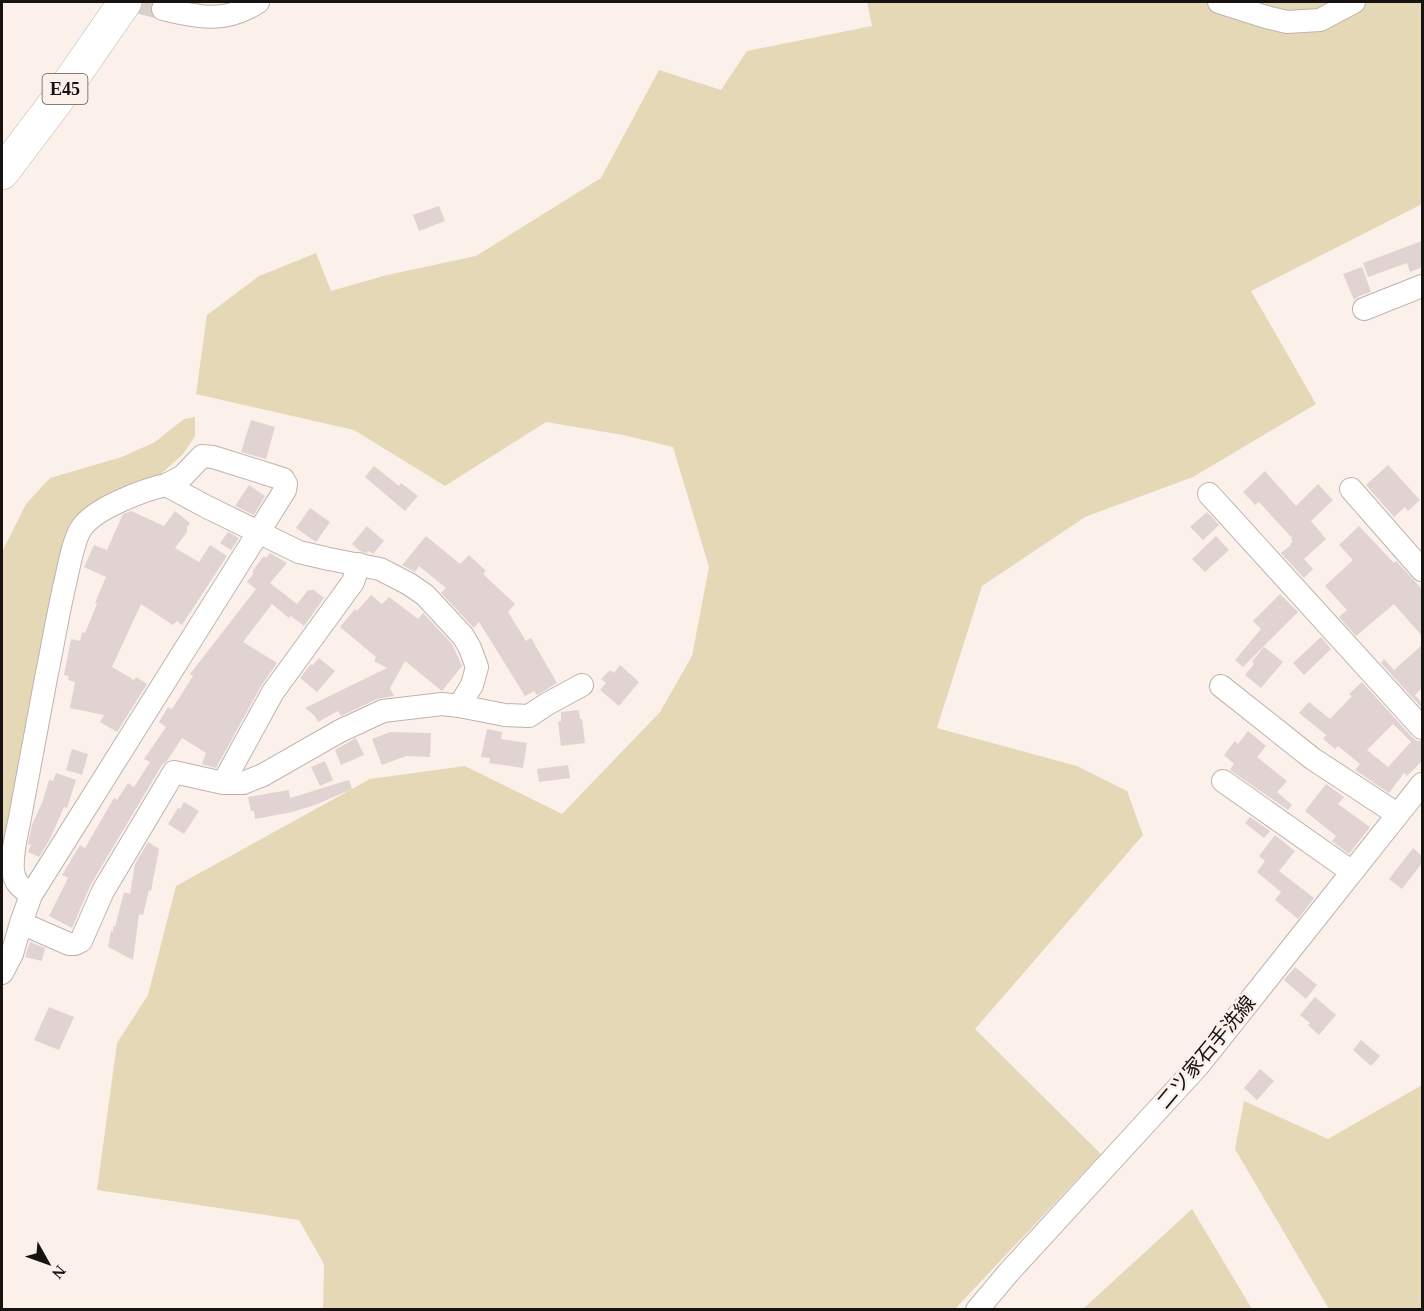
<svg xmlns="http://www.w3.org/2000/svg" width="1424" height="1311" viewBox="0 0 1424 1311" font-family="'Times New Roman','Noto Sans JP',serif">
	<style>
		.green { fill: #e4d8b7 }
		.building { fill: #e1d3d1; fill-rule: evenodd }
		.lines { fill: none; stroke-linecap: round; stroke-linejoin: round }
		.minor-tunnel { stroke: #dacfc9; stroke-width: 22; stroke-dasharray: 22 11; stroke-linecap: butt }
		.minor-casing { stroke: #bfb3ae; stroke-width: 24 }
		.highway-casing { stroke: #bfb3ae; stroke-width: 34 }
		.minor { stroke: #fff; stroke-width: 22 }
		.highway { stroke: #fff; stroke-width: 33 }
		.labels { text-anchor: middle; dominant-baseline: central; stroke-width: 5; stroke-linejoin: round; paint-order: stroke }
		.shield { fill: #fcf0ea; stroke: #5c5552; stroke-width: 1.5 }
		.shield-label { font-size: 18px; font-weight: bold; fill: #171311 }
		.street-label { font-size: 20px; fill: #171311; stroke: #fcf0ea }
	</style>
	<rect width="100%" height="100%" fill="#fcf0ea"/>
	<path class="green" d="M867,2H1422V204L1251,291L1316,404L1193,477L1085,517L982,586L937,728L1077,766L1127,791L1143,835L975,1029L1101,1154L955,1309H323L324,1264L299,1220L97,1190L117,1043L148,995L176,886L370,779L465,766L562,814L660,712L692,656L709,567L673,447L623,435L546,422L445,486L354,430L196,394L207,315L259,276L316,253L331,291L387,275L476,256L601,178L659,70L721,90L747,51L872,26Z
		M195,417V436L183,454L160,475L109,497L84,512L4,865L2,870V552L26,504L50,478L122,457L155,442L184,419Z
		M1422,1085V1309H1329L1235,1149L1244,1101L1328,1139Z
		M1192,1209L1252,1309H1083Z"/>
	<path class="building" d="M439,206L445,221L419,231L413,215Z
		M1422,241V267L1410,272L1407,263L1368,277L1363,263Z
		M1362,267L1371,292L1359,296L1354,300L1343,274Z
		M251,420L275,427L266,459L241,452Z
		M1388,465L1420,500L1408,511L1405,507L1394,517L1366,485Z
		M374,466L399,486L401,483L418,496L405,511L365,477Z
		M1265,471L1296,506L1318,484L1333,500L1311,521L1326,539L1304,559L1313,569L1304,578L1281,553L1291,545L1290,544L1293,541L1291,539L1292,538L1259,502L1255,505L1243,492Z
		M249,485L265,496L254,515L235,506Z
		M310,508L330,522L316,542L296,528Z
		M131,511L164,526L175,511L190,523L187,527V532L175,548L199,562L210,545L227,556L182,625L177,621L173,625L141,604L112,667L134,680L136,677L147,684L117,732L100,722L104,715L70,708L75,682L68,680L69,676L64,675L71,639L80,641L82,632L85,633L97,604L95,603L106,577L84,567L94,545L107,550L123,514Z
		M1207,512L1219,525L1203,540L1190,527Z
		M367,526L384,541L373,554L369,551L367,553L360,551L352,544Z
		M1359,526L1394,563L1396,561L1422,589V636L1394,604L1356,636L1339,617L1347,610L1325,586L1353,560L1339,545Z
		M228,532L239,538L231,550L220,543Z
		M426,536L460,564L469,555L486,571L483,574L515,604L508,612L526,641L531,638L557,683L537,695L534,691L525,696L479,622L474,628L441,593L446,588L419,566L415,572L402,565Z
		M1216,536L1229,550L1205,572L1192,559Z
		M270,553L287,563L270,583L297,604L308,590H314L324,598L304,626L291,616L289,618L272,604L243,642L277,663L261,686L216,768L202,764L206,753L182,738L167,761L162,765L91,884L72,928L49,916L68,878L62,875L80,845L85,848L114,798L117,800L128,783L134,787L150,762L144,759L166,727L159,722L168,707L172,709L193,676L190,674L256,589L247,582L253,574V570L264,556L266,558Z
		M1280,594L1298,612L1243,667L1235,660L1261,629L1253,621Z
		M371,595L382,604L389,597L418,619L423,613L452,644L462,666L442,691L405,661L390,688L394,696L377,699L341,716L338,711L318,722L315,716L305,708L387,668L374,661L376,657L340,627L355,609L357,611Z
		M1321,637L1331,649L1304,675L1293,663Z
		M1422,645V688L1415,695L1422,703V708L1381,663L1384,659L1394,670Z
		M1264,647L1283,662L1261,688L1245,675L1254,664L1252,661Z
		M319,658L335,671L317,692L300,678L311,664L313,665Z
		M620,665L639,682L619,706L600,690L606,683L601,679L610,670L614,673Z
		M1362,682L1412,737L1417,741H1422V761L1407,776L1404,773L1389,793L1355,770L1360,764L1338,746L1335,749L1323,739L1326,735L1299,713L1309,702L1330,719L1352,696L1349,694ZM1393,724L1411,742L1388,767L1367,750Z
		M579,710L580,719H582L585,743L561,746L558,722L561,721V712Z
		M487,729L502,732L501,739L527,743L523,768L489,763L490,758L481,757Z
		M1248,731L1266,746L1257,757L1287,781L1277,792L1292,805L1288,810L1230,770L1234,764L1224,755L1235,741L1238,744Z
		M390,732L431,733L430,757L406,756L382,765L372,739Z
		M356,738L364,755L341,765L335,750Z
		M72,749L88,754L82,775L66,770Z
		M325,761L333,780L320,786L311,767Z
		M568,765L570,778L539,782L537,769Z
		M56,773L76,780L67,808L64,807L50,839L39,857L28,852L31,845L28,844L32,825L42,803L49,780L53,781Z
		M349,780L352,789L315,805L292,812L255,819L254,811H251L248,797L289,790L290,798Z
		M1326,784L1344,797L1338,804L1370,827L1349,854L1332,841L1336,836L1305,811Z
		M184,802L199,811L184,834L168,824L178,808L180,809Z
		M1250,817L1270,831L1264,838L1245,823Z
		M1275,835L1295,851L1279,871L1314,898L1298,919L1275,900L1281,892L1257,872L1265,861L1259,856Z
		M148,842L159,849L151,891L149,890L143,915L139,914L133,960L108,947L111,931L113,932V926L115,927L124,892L130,894L135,864Z
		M1413,848L1422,856V863L1402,889L1389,879Z
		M30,942L45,948L42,961L25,957Z
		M1295,967L1317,985L1306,999L1284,980Z
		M1315,997L1336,1015L1319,1035L1308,1025L1310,1023L1300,1015Z
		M49,1007L74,1017L59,1050L34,1040Z
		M1361,1040L1380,1056L1371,1066L1353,1050Z
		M1260,1069L1274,1081L1257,1100L1244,1088Z"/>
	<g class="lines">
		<path class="minor-tunnel" d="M137,2L163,9"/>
		<g class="minor-casing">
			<path id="minor" d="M1219,2L1266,17L1287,22L1320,20L1354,2
				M163,9C199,17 225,24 258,2
				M1364,309L1422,286
				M1351,489L1422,570
				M1209,494L1422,728
				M1221,686L1313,759L1397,814
				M459,706L505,715L529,716L547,704L582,685
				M1223,781L1352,872
				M223,783L273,692L353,582L359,564
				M21,923L69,944H75L81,941L103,891L174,772L223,783H243L263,775L340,731L383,711L442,704L459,706L472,685L477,667L470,648L463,636L425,595L409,584L380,569L329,559L299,552L207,507L166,485C143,490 96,508 82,527C74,538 69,566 66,579C58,612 53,645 46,678C38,723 29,767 21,812C18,831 11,851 13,871C15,884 21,887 31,895
				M2,973L12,954L21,923L31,895L285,490L286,484L283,479L213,457L202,456L183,476L166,485
				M977,1310L1009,1272L1198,1066L1422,784"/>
		</g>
		<g class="highway-casing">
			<path id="highway" d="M2,173L55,103L125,2"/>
		</g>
		<use href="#minor" class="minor"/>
		<use href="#highway" class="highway"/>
	</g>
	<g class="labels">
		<rect class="shield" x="42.5" y="74" width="45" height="30" rx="4.5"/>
		<g class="shield-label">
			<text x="65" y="89">E45</text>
		</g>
		<g class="street-label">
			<text transform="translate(1206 1052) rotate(-50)">二ツ家石手洗線</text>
		</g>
	</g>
	<rect width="1424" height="1311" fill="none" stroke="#171311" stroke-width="6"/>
	<g transform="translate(48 1263) rotate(130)" stroke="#fcf0ea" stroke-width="4.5" paint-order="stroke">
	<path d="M0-4.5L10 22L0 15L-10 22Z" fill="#171311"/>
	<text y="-9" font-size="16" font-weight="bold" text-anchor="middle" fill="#171311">N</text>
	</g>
</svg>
